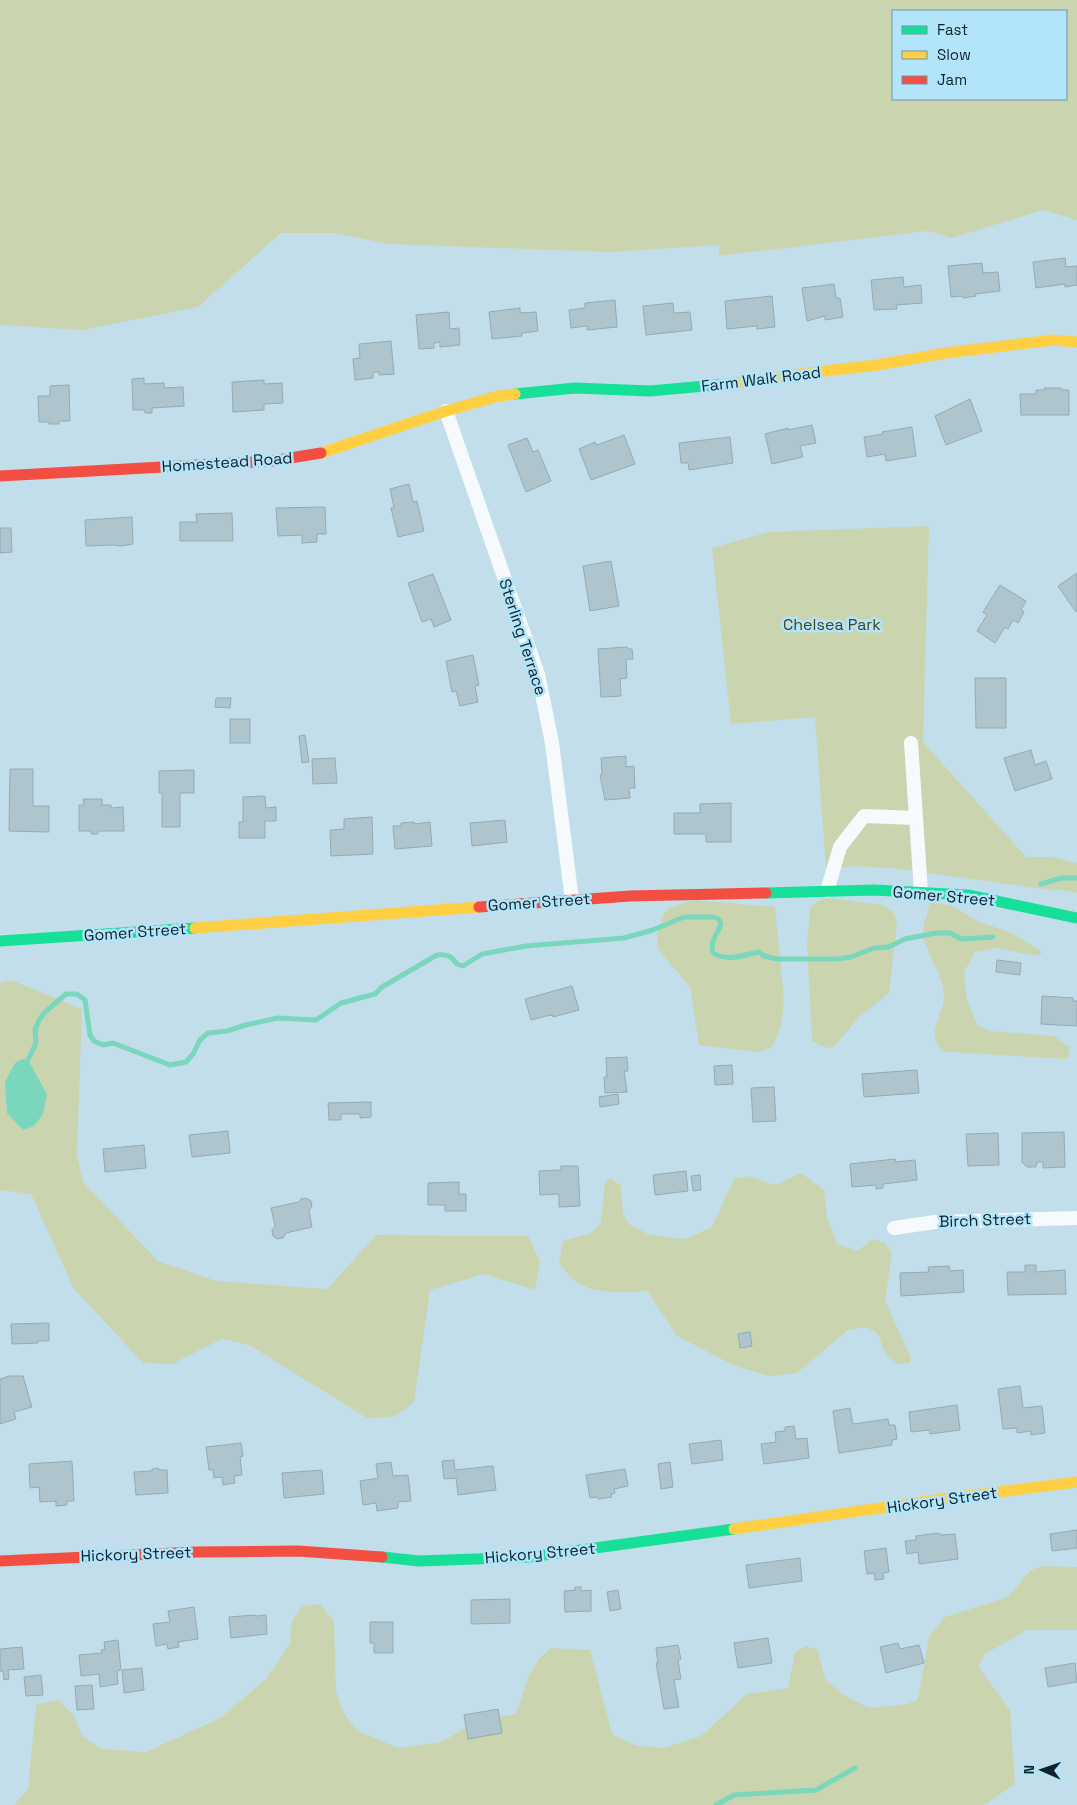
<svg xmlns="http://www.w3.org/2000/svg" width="1077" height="1805" viewBox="0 0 1077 1805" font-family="'Space Grotesk',sans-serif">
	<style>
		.green { fill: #cad5b0; fill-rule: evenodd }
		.water { fill: #7ad6bc }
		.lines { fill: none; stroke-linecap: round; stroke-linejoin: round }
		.stream { stroke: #7ad6bc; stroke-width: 5 }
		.building { fill: #afc5ce; stroke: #94aab4 }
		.street { stroke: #f6fafc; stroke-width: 14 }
		.fast { stroke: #16e098; stroke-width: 11 }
		.slow { stroke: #ffcf43; stroke-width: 11 }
		.jam { stroke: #f24e42; stroke-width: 11 }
		.labels { text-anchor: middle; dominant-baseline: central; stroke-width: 5; stroke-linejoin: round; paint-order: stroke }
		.street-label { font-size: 16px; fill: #0f222b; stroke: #b2e4fa }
		.park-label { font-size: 16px; fill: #454419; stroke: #b2e4fa }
	</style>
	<rect width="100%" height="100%" fill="#c2deea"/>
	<path class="green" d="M0,0H1077V220L1043,210L952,238L928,231L719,256V245L611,252L388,244L335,233H281L198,307L83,330L0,325ZM893,11H1066V99H893Z
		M929,526L923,742L1026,857H1052L1077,863V893L1056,889L1057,891L900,869L857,866L826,869L815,717L731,724L712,548L768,532Z
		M829,898L884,905L894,913L897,925L889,993L859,1017L834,1047L826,1048L812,1041L807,946L810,908L821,899Z
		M695,900L775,907L784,1000L781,1027L773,1046L760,1052L699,1045L690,987L658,949L657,934L664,913L669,908Z
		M930,902L951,905L980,922L1014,934L1043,952L1037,956L996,948L975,952L964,972L967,1001L978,1026L990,1031L1054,1036L1070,1048L1068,1059L947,1052C921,1040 944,1014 944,996C944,981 933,963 927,948C926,945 924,940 923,937C922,928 928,912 930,902Z
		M11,980L82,1009L77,1155L83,1182L158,1261L216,1281L327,1289L376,1235L528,1236L540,1261L535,1290L484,1274L430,1290L414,1402L394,1417L367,1418L249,1345L222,1339L172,1364L143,1363L74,1289L31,1194L0,1190V983Z
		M801,1173L824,1190L827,1218L837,1244L857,1251L873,1239L885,1243L892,1253L885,1301L911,1357L910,1363L897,1364L885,1353L878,1334L867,1327L848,1330L797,1373L769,1376L735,1366L677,1336L647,1291C622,1292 592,1296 571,1278C567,1274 563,1268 559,1263L563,1241L591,1233L601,1222L605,1182L611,1178L621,1186L623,1214L630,1225L650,1235L685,1239L712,1227L734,1179L748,1176L775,1185Z
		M1044,1566L1077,1567V1630H1027L985,1654L978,1666L1010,1710L1015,1784L984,1805H14L28,1789L36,1705L58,1700L74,1716L82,1736L102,1749L146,1752L220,1718L266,1679L290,1644L291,1623L301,1607L320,1604L334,1621L336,1691L343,1712L358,1731L398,1748L442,1742L476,1721L516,1714L529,1675L539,1659L551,1648L590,1650L612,1734L637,1746L664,1748L701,1736L747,1694L788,1688L795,1652L806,1646L818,1650L825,1679L844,1695L869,1708L908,1704L918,1699L929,1636L945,1617L1008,1597L1031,1570Z"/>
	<path class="water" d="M22,1059L28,1060L47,1094L43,1114L34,1126L23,1130L7,1113L5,1082L15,1063Z"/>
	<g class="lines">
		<path class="stream" d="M1041,884L1061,878H1077
			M28,1060L36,1043L35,1030L39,1020L45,1012L66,994H77L85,1000L90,1035L94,1041L103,1045L113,1043L170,1065L186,1062L193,1054L200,1040L208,1033L227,1031L246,1025L278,1018L316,1020L341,1003L375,994L382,987L437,955C448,954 451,956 457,964L463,966L482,954L526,946L624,938L653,930L684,917H713L719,919L721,925C716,936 710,941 713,953C727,962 744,955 759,952L764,956L777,959H837L851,957L874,948L888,947L905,939L936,933H950L961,939L993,937
			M716,1805L734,1795L816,1790L855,1768"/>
	</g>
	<path class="building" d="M1065,258L1066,267L1077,266V285L1065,287V284L1036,288L1033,262Z
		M982,263L983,273L998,272L1000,291L975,294L976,296L963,298L962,296L951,297L948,266Z
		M903,277L904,287L921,285L922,303L896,305L897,309L874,310L871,280Z
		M834,284L836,298H840L843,317L825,320V316L807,321L802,288Z
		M772,296L775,327L757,329V326L727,329L725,301Z
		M615,300L617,327L587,330V326L571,328L569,310L585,308V303Z
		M673,303L674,313L690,312L692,330L646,335L643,306Z
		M520,308V313L536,312L538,331L522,333V336L492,339L489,312Z
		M449,312L450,329L459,328L460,345L440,347V342L434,343V348L419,349L416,315Z
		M391,341L394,374L379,375V372H373V378L355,380L353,359L360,358L359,344Z
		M144,378V384L164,383V388L183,387L184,406L152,408V413H145L144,410H133L132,379Z
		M264,380V384L282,383L283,403L264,404V410L233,412L232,382Z
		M69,385L70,421H59V424H49V422H39L38,396H50V386Z
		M1044,388H1061V390H1069V415H1021L1020,394H1036V390H1045Z
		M970,399L982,431L946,445L935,416Z
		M812,425L816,443L800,446L803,457L772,464L765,434L788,428V430Z
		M912,427L916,456L886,461L885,454L867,457L864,437L883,434L882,432Z
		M624,435L635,464L591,480L579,449L595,442L597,445Z
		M730,437L733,463L689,470L688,463H681L679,443Z
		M527,438L533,452L538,450L551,481L526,492L508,445Z
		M409,484L413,502L417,501L424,531L398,537L391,508L394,507L390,489Z
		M325,507L326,534H317V542L302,543V535L278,536L276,508Z
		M232,513L233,541H180V522H197L196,514Z
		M132,517L133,544L121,546L114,545L86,546L85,520Z
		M0,528H11L12,552L0,553Z
		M611,561L619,606L590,611L583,566Z
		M1077,573V611L1076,612L1058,586Z
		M433,574L451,620L434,627L431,619L422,622L408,583Z
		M1000,585L1026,601L1021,610L1024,612L1018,623L1013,620L1008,629L1005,627L995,643L977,631L987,615L983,612Z
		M627,647L628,649H632L633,659H626L627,678L620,679L621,696L601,697L598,649Z
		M473,655L479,685L475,686L478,702L460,706L456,691L452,692L446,661Z
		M975,678H1006V728H976Z
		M216,698H231L230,708L215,707Z
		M230,719H250V743H230Z
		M305,735L309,762L302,763L299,736Z
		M1031,750L1035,765L1046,761L1052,779L1015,791L1004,758Z
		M626,756V767L634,766L635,788H629L630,798L605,800L600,775H602L601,758Z
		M335,758L337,783L313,784L312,759Z
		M10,769H33V806H49V832L9,831Z
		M194,770V793H180V827H162V793H159V771Z
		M265,796L266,808L276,807V821H265V838H239V822H243V797Z
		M83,799H102V805H111V808L123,807L124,831H98V834H91V831H79V805H84Z
		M731,803V842H706V834H674V813H700V804Z
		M372,817L373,854L331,856L330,830L344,829V819Z
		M505,820L507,842L472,846L470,823Z
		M414,822L415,824L430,822L432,846L395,849L393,826H401V823Z
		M997,960L1021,963L1020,975L996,972Z
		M572,986L579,1010L553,1017V1015L546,1016L531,1020L525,999Z
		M1042,996L1073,998V1001H1077V1026L1041,1024Z
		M627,1057L628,1071H624L627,1092L605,1093L604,1077H607L606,1058Z
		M732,1065L733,1084L715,1085L714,1066Z
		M917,1070L919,1093L864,1097L862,1074Z
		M774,1087L776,1121L753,1122L751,1088Z
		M618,1094L619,1104L600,1107L599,1097Z
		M371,1102V1117L360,1118V1114H341V1120H329L328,1103Z
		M228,1131L230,1153L192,1157L189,1135Z
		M1064,1132L1065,1167L1043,1168V1162H1037L1036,1167H1027L1022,1162V1133Z
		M998,1133L999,1165L968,1166L966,1134Z
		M144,1145L146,1168L105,1172L103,1149Z
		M895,1159L896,1162L915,1160L917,1180L883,1184V1188L876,1189V1185L852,1187L850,1164Z
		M561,1166H578L580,1206L559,1207V1194L540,1195L539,1171L561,1170Z
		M686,1171L688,1191L655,1195L653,1175Z
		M700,1175L701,1190L693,1191L691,1176Z
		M459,1182V1194H466V1211H445V1205H428V1183Z
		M306,1198L311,1201L312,1206L309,1211L312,1227L286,1233L283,1238L277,1239L273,1236L272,1230L275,1226L271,1208L299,1202L301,1199Z
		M1025,1265H1036V1272L1065,1270L1066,1294L1008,1295L1007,1272H1025Z
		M949,1266L950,1271L963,1270L964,1292L901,1296L900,1273L929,1272L928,1267Z
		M49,1323V1341H38V1343L12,1344L11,1324Z
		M750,1332L752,1346L740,1348L738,1334Z
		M9,1376H23L32,1407L14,1412L16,1419L0,1424V1379Z
		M1020,1386L1023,1408L1042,1406L1045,1433L1031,1435V1431L1017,1433V1428L1003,1429L998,1389Z
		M957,1405L960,1430L930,1434V1430L911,1432L909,1412Z
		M850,1408L853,1424L888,1419L889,1425H895L897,1439L892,1440V1445L839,1453L833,1411Z
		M794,1426L796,1439L807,1438L809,1458L764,1464L761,1444L776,1442L775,1432L785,1431V1427Z
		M721,1440L723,1460L692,1464L689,1444Z
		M241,1443L243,1456L240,1457L242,1475L234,1476L235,1483L223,1485L222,1477L214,1478L213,1470H209L206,1447Z
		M454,1460L455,1470L493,1466L496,1490L458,1495L456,1478L444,1479L442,1461Z
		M72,1461L74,1501H67V1505L56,1506V1501L40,1502L39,1487L30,1488L29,1464Z
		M391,1462L393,1476L408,1475L411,1501L398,1502V1508L377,1511L376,1503L363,1505L360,1481L378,1478L376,1464Z
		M670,1462L673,1487L661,1489L658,1464Z
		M158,1468L159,1470H167L168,1493L136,1495L134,1472L152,1471V1469Z
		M625,1469L628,1486L614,1489L615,1493L611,1494L612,1497L598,1499L597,1497L590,1498L586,1475Z
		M322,1470L324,1494L284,1498L282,1473Z
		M1077,1530V1548L1052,1551L1050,1534Z
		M939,1533L940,1535L955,1534L958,1559L919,1564L918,1552L907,1554L905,1541L916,1540V1536Z
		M886,1548L889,1572L883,1573L884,1579L875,1580L874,1573L867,1574L864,1551Z
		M800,1558L802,1581L749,1588L746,1565Z
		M575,1587H581V1591L591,1590V1611L565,1612L564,1591L575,1590Z
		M618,1590L621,1609L610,1611L607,1592Z
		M510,1599V1623L471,1624V1600Z
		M194,1607L198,1639L178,1642L179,1647L168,1649L167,1644L156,1646L153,1624L170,1622L168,1611Z
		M255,1615L256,1616L266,1615L267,1634L231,1638L229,1617Z
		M370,1622H393V1653H374V1643H370Z
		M768,1638L772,1663L738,1668L734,1643Z
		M118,1640L121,1670L117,1671L118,1684L100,1687L99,1674L81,1676L79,1655L102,1653L101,1650L105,1649L104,1642Z
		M898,1643L900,1649L919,1645L924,1663L886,1673L880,1647Z
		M678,1645L681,1659L678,1660L681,1679L674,1680L679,1707L664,1709L656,1663H658L656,1648Z
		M22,1647L24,1669L8,1670L9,1679L4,1680L3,1671H0V1649Z
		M1075,1663L1077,1682L1048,1687L1045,1668Z
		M142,1668L144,1690L124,1693L122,1670Z
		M41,1675L43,1695L26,1696L24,1677Z
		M92,1685L94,1709L77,1710L75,1686Z
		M498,1709L502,1733L468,1739L464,1715Z"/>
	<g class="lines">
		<path class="street" d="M446,411L538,674L552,743L572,900
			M911,743L921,892
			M827,891L840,847L864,816L916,818
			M894,1228L935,1222L1077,1218"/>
		<path class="fast" d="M515,394L575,388L650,391L738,383
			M766,893L874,890L968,895L1077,918
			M0,941L195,928
			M382,1557L419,1561L529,1557L734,1529"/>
		<path class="slow" d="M738,383L791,375L877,365L946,353L1053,340L1077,342
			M321,453L446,411L498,396L515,394
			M195,928L479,907
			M734,1529L935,1500L1077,1482"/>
		<path class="jam" d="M0,476L272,461L321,453
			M479,907L630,896L766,893
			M0,1561L197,1552L298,1551L382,1557"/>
	</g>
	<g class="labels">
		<g class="street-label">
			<text transform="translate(761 379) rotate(-7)">Farm Walk Road</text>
			<text transform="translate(227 462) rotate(-4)">Homestead Road</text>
			<text transform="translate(523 637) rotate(72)">Sterling Terrace</text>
			<text transform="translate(944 896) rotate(5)">Gomer Street</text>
			<text transform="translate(539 902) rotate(-4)">Gomer Street</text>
			<text transform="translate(135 932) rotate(-4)">Gomer Street</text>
			<text transform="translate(985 1220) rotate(-2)">Birch Street</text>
			<text transform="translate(942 1500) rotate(-8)">Hickory Street</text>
			<text transform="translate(540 1553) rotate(-5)">Hickory Street</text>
			<text transform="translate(136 1554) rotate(-2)">Hickory Street</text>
		</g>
		<g class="park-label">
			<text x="832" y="624">Chelsea Park</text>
		</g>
	</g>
	<rect x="892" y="10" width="175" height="90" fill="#b2e4fa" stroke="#7196a7"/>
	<rect x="902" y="26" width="25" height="8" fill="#16e098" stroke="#7196a7"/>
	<text x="937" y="35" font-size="15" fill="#0f222b">Fast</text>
	<rect x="902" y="51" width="25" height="8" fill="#ffcf43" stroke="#7196a7"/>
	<text x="937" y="60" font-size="15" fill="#0f222b">Slow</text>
	<rect x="902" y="76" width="25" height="8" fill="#f24e42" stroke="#7196a7"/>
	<text x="937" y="85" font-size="15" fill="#0f222b">Jam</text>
	<g transform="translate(1042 1770) rotate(272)" stroke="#b2e4fa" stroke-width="4" paint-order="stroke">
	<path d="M0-4L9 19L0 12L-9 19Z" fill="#0f222b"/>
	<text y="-8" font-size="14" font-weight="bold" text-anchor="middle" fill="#0f222b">N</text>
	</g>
</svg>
